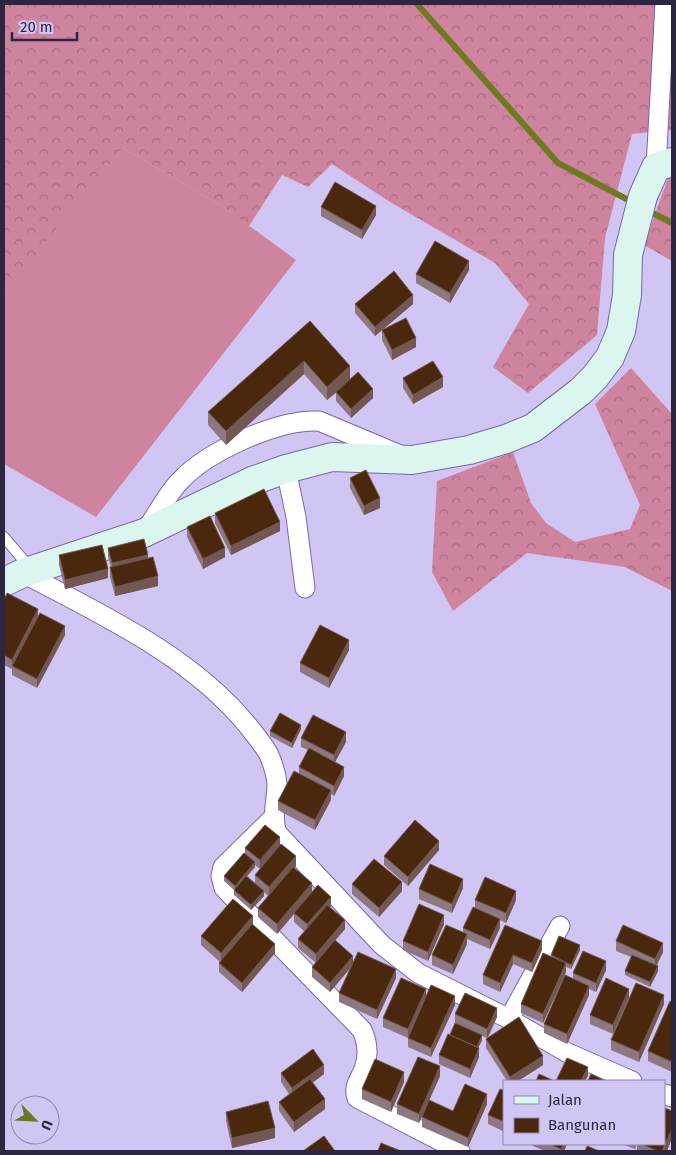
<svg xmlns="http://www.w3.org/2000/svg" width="676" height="1155" viewBox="0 0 676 1155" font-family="'Fira Sans',sans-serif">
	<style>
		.forest { fill: url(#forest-crowns) }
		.pitch { fill: #ce839e }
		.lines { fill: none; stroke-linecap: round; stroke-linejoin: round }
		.stream { stroke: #6f7a1f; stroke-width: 6 }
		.lane-casing { stroke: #7965a9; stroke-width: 12 }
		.street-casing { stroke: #7965a9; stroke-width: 21 }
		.secondary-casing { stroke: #7965a9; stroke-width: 30 }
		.lane { stroke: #fff; stroke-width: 10 }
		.street { stroke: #fff; stroke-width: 19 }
		.secondary { stroke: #daf6ef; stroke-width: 28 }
		.wall { fill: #8d7780; fill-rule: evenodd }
		.shaded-wall { fill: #725752 }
		.building { fill: #49280d; stroke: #725752 }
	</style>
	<defs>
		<pattern id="forest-crowns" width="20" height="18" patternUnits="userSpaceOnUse" patternTransform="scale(1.25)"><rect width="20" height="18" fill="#ce839e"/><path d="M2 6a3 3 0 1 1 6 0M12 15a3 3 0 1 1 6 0" fill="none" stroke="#a86b82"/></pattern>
	</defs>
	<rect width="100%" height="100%" fill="#d1c6f3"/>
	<path class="forest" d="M4,4H672V131L668,130L632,134L605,238L597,335L528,393L493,367L529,304L495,263L390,202L332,164L308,187L282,175L249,226L222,206L123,148L4,294Z
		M672,151V261L644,245L668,178Z
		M631,368L672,414V591L625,567L527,553L453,611L432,572L437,481L513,452L531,503L546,523L575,542L630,529L640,505L595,404Z"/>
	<path class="pitch" d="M123,148L222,206L296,260L96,517L4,464V294L24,268Z"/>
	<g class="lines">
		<path class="stream" d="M417,4L558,163L634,203
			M647,210L672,223"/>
		<g class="lane-casing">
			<path id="lane" d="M4,537L31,569"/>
		</g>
		<g class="street-casing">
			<path id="street" d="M656,167L665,4
				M286,469L296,517L305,588
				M145,532C156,516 167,494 180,481C208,451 278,419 319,421L400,455
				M23,573C102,615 192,656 249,727C255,735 264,745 269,755C273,764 276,773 277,784C277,800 271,817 277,833L382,945L418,973L509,1019L568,1053L632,1081
				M274,817L223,867L221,876L224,888L362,1030C368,1043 369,1055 364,1069C360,1079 353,1087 357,1098L460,1151
				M509,1019L560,926
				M665,1094L672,1097"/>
		</g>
		<g class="secondary-casing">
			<path id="secondary" d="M4,582L23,573L144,533L252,481L286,469L332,457L412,460L469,450L506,439L533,428L581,391L595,377L610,357L621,331L627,295L628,255L643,196L656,167L672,162"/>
		</g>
		<use href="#lane" class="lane"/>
		<use href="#street" class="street"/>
		<use href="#secondary" class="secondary"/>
	</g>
	<path class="wall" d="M321,207L376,215L362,239L321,216Z
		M469,270L450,303L416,283V274Z
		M355,304H413L375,336L355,313Z
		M310,321L350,379L373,398L351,418L336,401V393L327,400L304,374L226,445L208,425V412Z
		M382,330L416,347L392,360L382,340Z
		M403,378L443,387L413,404L403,388Z
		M350,478L380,508L364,515L350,488Z
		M215,513L280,531L231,555L215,523Z
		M187,527L225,557L203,569L187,537Z
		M108,548L148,558L158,586L115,596L110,577V567H111L108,557Z
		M59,555L108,578L65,589L59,565Z
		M4,600L38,616L65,635L37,688L12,675V668V669L4,665Z
		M349,650L329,688L300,672V663Z
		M301,729L292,748L270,736V731Z
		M301,738L346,742L335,762L344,776L334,796L331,794V800L315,830L278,810V801L299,773V767L308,750L301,747Z
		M280,846L296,866L294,868L312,892L331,906L330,907L345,929L335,940L353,962L396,978L377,1019L339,1002V993L350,968L330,992L312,977V967L316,963L298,948V939L304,931L294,922V914L277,934L258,917V908L268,896L264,892V896L251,910L234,895V890L224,881V876L245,854V848ZM255,865L260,869L255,875V883L247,876L255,867Z
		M439,850L408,886L384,865V856Z
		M352,884L402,891L379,917L352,894Z
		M463,888L452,913L419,899V889Z
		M475,900H516L506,923L500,920V928L490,949L467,939V944L453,974L432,965V955L463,932V928L475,908Z
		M253,924L275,953L242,992L219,972V963L220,962L201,945V936Z
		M444,924L428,961L403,950V941Z
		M505,925L542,950L532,972L513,964L500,992L483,984V975Z
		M616,941L663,952L657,965L658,971L650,987L625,975V971L631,957L616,951Z
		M580,950L571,969L566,967V972L543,1023L521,1013V1004L551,956Z
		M606,970L596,992L589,989V995L567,1044L544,1033V1024L573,979V973Z
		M629,989L613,1034L590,1024V1015Z
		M426,997L455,1005L431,1057L408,1047V1038L383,1027V1018Z
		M672,1002V1072L648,1061V1051Z
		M664,1004L639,1062L611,1050V1040Z
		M455,1014L497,1017L488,1038L543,1065L518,1081H507L486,1048V1039L487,1038L482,1036V1040L478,1048L479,1057L470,1078L439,1064V1055L455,1023Z
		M281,1073L324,1074L312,1083L325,1109L294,1132L279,1111V1102L289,1094L281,1082Z
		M440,1076L419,1123L397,1114V1104Z
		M404,1082L391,1112L362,1099V1089Z
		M505,1091V1132L488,1124V1115Z
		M487,1104L468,1147L422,1127V1117Z
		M226,1112L275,1138L232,1148L226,1121Z
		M672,1138L667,1151H637V1144L635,1149L622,1144H665Z
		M533,1144H567L564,1151H545L533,1146Z"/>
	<path class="shaded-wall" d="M376,206V215L362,239V230Z
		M469,261V270L450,303V293Z
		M413,295V304L375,336V327Z
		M416,338V347L392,360V350Z
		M304,361V374L226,445V431Z
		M350,366V380L327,400V387Z
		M443,377V387L413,404V395Z
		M373,389V398L351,418V409Z
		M380,498V508L364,515V506Z
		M280,522V531L231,555V546Z
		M225,548V557L203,569V559Z
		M148,555V564L112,572V563Z
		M108,569V578L65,589V580Z
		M158,576V586L115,596V587Z
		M38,609V619L12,666V669V660Z
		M65,626V635L37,688V679Z
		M349,640V650L329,688V678Z
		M301,725V729L292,748V743Z
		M346,732V742L334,764V755Z
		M344,767V776L334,796V786Z
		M331,790V800L315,830V820Z
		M280,837V847L260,869V860Z
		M439,841V850L408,886V877Z
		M296,856V866L269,897V887Z
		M255,862V867L235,890V886Z
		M463,879V888L452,913V904Z
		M402,882V891L379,917V908Z
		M312,883V893L277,934V924Z
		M264,891V896L251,910V905Z
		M516,891V900L506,923V913Z
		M331,897V906L307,934V924Z
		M444,915V924L428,961V952Z
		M253,916V926L221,963V953Z
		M500,919V928L490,949V940Z
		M345,920V929L316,963V954Z
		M467,934V944L453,974V965Z
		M542,941V950L532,972V963Z
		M663,943V952L655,968V959Z
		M275,944V953L242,992V983Z
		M580,945V950L571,969V965Z
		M513,955V964L500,992V983Z
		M353,956V965L330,992V983Z
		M606,961V970L596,992V983Z
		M566,963V972L543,1023V1014Z
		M658,966V971L650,987V982Z
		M396,969V978L377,1019V1010Z
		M589,986V995L567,1044V1034Z
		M426,989V998L408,1038V1029Z
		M629,989V998L613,1034V1025Z
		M664,995V1004L639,1062V1052Z
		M455,996V1005L431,1057V1048Z
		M497,1008V1017L487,1038V1029Z
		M482,1035V1040L476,1053V1048Z
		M479,1048V1057L470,1078V1069Z
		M543,1056V1065L518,1081H510V1077Z
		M324,1065V1074L292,1098V1088Z
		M440,1066V1076L419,1123V1114Z
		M588,1067V1076L585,1081H581Z
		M404,1072V1082L391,1112V1102Z
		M487,1094V1104L468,1147V1138Z
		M325,1099V1109L294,1132V1122Z
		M275,1128V1138L232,1148V1138Z
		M672,1129V1138L667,1151H662Z
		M563,1144H567L564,1151H561V1149Z"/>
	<path class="building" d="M335,182L376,206L362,230L321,207Z
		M435,241L469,261L450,293L416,274Z
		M394,271L413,295L375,327L355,304Z
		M406,318L416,338L392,350L382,330Z
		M310,321L350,366L327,387L304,361L226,431L208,412Z
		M433,361L443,377L413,395L403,378Z
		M358,372L373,389L351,409L336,392Z
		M366,470L380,498L364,506L350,478Z
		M264,489L280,522L231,546L215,513Z
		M210,516L225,548L203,559L187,527Z
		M144,539L148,555L112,563L108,548Z
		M102,545L108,569L65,580L59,555Z
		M153,557L158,576L115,587L110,567Z
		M7,593L38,609L12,660L4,655V600Z
		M40,613L65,626L37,679L12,666Z
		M320,625L349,640L329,678L300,663Z
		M280,713L301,725L292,743L270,731Z
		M313,715L346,732L334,755L301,738Z
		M309,748L344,767L334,786L299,767Z
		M294,771L331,790L315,820L278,801Z
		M415,820L439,841L408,877L384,856Z
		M265,825L280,837L260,860L245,848Z
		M281,844L296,856L269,887L255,875Z
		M244,853L255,862L235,886L224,876Z
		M374,859L402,882L379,908L352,884Z
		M430,864L463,879L452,904L419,889Z
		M293,867L312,883L277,924L258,908Z
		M246,876L264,891L251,905L234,890Z
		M485,877L516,891L506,913L475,900Z
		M318,885L331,897L307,924L294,913Z
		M233,899L253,916L221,953L201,936Z
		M419,904L444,915L428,952L403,941Z
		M327,905L345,920L316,954L298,939Z
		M473,907L500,919L490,940L463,928Z
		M252,924L275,944L242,983L219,963Z
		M446,925L467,934L453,965L432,955Z
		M505,925L542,941L532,963L513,955L500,983L483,975Z
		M623,925L663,943L655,959L616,941Z
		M559,936L580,945L571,965L551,955Z
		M335,940L353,956L330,983L312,967Z
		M583,951L606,961L596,983L573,973Z
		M358,952L396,969L377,1010L339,993Z
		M543,953L566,963L543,1014L521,1004Z
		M632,955L658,966L650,982L625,971Z
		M565,975L589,986L567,1034L544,1024Z
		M401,978L426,989L408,1029L383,1018Z
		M606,978L629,989L613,1025L590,1015Z
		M636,983L664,995L639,1052L611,1040Z
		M431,985L455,996L431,1048L408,1038Z
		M465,993L497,1008L487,1029L455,1014Z
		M670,1001L672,1002V1062L648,1051Z
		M519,1017L543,1056L510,1077L486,1039Z
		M455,1023L482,1035L477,1047L450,1035Z
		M448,1034L479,1048L470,1069L439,1055Z
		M313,1049L324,1065L292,1088L281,1073Z
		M418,1057L440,1066L419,1114L397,1104Z
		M567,1058L588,1067L581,1081H556Z
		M375,1059L404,1072L391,1102L362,1089Z
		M539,1074L552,1080L551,1081H536Z
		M591,1074L606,1081H588Z
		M310,1079L325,1099L294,1122L279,1102Z
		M465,1084L487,1094L468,1138L422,1117L429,1100L453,1111Z
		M500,1089L505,1091V1122L488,1115Z
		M268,1101L275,1128L232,1138L226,1112Z
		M665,1108L672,1111V1129L662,1151H658L641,1144H665Z
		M324,1136L335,1151H303Z
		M381,1143L401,1151H378Z
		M549,1144H563L561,1149Z
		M587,1146L599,1151H585Z"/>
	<rect width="676" height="1155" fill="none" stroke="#2d2541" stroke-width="10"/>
	<rect x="503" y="1080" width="162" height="65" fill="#d1c6f3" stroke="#8f86ac"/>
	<rect x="514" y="1096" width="25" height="8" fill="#daf6ef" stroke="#8f86ac"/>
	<text x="548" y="1105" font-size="15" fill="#2d2541">Jalan</text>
	<rect x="514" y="1118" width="25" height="15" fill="#49280d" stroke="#8f86ac"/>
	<text x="548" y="1130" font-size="15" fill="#2d2541">Bangunan</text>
	<g transform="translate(35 1120) rotate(114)"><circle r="24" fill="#d1c6f3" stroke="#8f86ac"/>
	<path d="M0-4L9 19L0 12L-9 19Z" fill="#6d7723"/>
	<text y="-8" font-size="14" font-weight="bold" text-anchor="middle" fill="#2d2541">U</text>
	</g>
	<path d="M12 32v8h65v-8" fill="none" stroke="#2d2541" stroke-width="2.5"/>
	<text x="20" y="32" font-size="15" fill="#2d2541" stroke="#d1c6f3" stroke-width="4" paint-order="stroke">20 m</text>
</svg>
